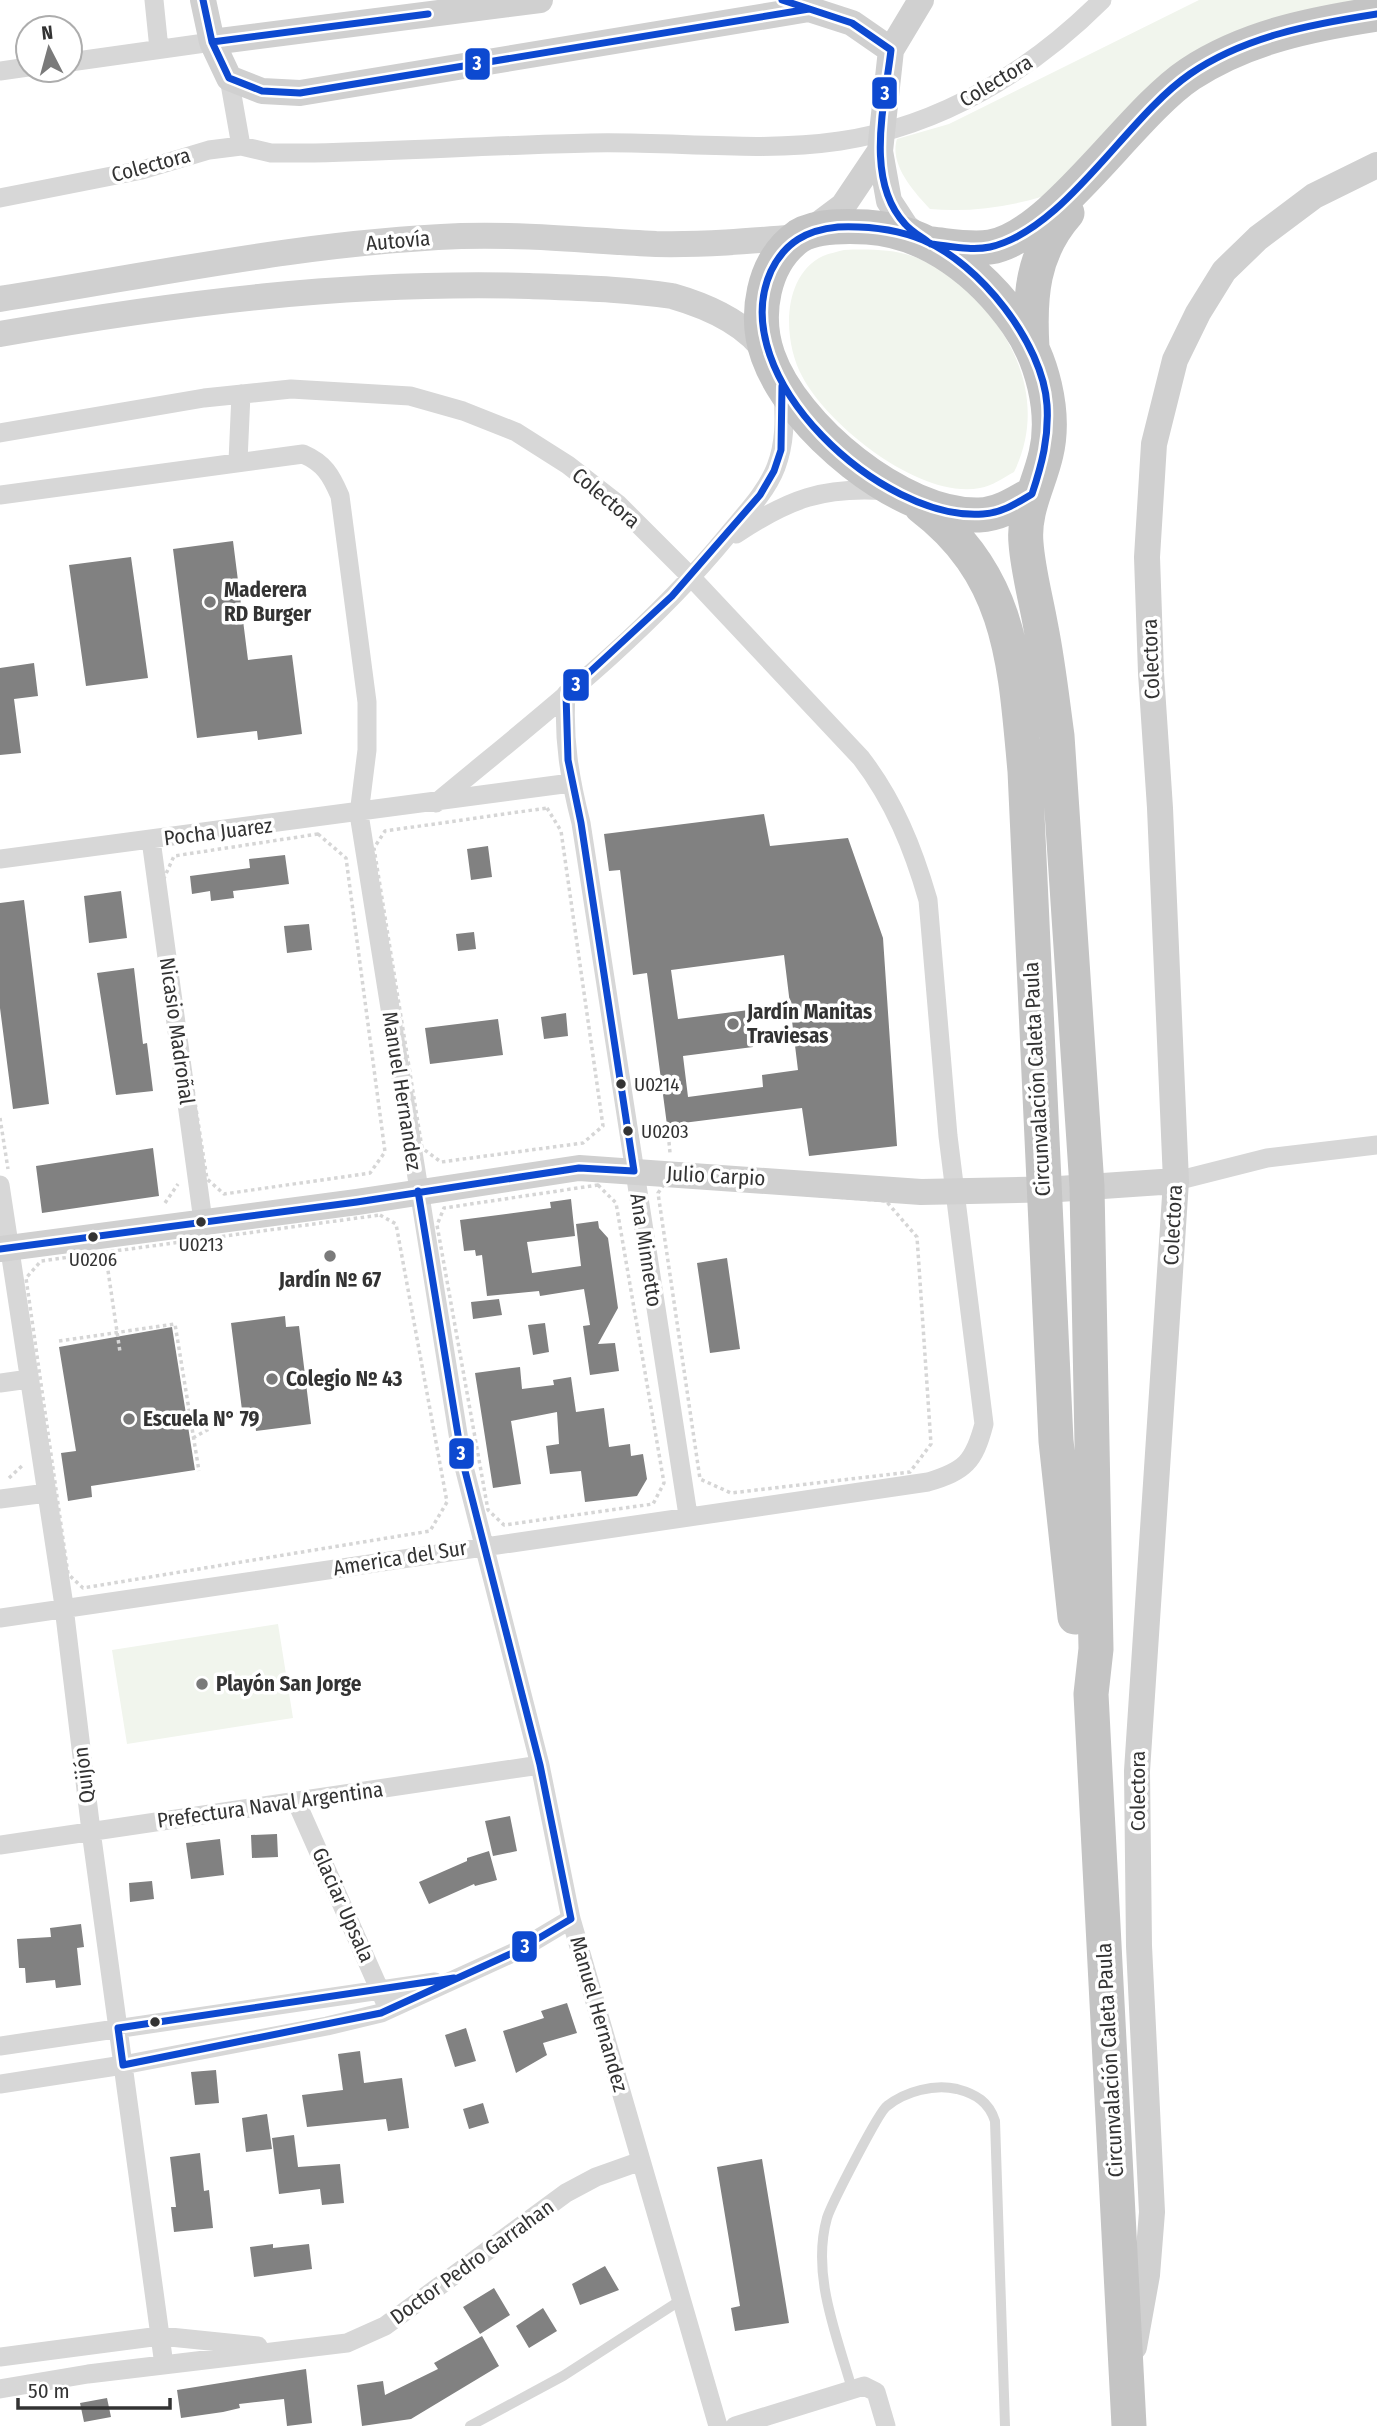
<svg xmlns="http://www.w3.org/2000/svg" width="1377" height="2426" viewBox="0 0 1377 2426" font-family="'Fira Sans Condensed',sans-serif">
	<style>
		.green { fill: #f1f5ed }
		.building { fill: #818181; fill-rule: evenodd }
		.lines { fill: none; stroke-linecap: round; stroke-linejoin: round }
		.path { stroke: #d6d6d6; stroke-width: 3.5; stroke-dasharray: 3.5 3.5; stroke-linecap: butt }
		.lane { stroke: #d7d7d7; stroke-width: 10 }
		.street { stroke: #d7d7d7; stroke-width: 19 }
		.secondary { stroke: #d0d0d0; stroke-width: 26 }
		.highway { stroke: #c4c4c4; stroke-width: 35 }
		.bus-1-casing { stroke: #fff; stroke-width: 12 }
		.bus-1 { stroke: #0d49d0; stroke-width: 7 }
		.poi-dot { fill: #7a7a7a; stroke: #fff; stroke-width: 2.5 }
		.bus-dot { fill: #333; stroke: #fff; stroke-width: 2.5 }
		.labels { text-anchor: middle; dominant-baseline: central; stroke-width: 7; stroke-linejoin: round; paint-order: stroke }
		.bus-label { font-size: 19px; fill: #333; stroke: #fff; text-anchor: start }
		.street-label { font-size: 21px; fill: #333; stroke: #fff }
		.poi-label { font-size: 21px; font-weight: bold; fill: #333; stroke: #fff; text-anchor: start }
		.line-badge { stroke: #fff; stroke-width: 2.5 }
		.badge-label { font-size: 19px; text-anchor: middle; font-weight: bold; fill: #fff }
	</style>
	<rect width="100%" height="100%" fill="#fff"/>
	<path class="green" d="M1199,0H1377L1250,34L1065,189C1022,205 976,213 930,209C913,191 889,164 897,139L949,124Z
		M844,250C871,249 904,249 928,263C1001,304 1054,391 1014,472C1003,478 992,486 980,488C921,500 828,426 802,376C783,341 781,276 823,256C830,253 837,252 844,250Z
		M278,1624L293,1718L127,1744L112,1650Z"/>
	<path class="building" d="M233,541L248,660L292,655L302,734L258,740L257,731L197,738L173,549Z
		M131,557L148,678L86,686L69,565Z
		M34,663L38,696L14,699L21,753L0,755V668Z
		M764,814L770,846L848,838L883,938L897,1146L809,1156L802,1108L667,1125L647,973L633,975L620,870L609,871L604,834ZM784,955L798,1070L762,1075L763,1087L688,1097L683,1056L753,1047L749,1010L678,1019L671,970Z
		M488,846L492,877L471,880L467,849Z
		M285,855L289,884L233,891L234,898L211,901L210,891L192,894L190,876L250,868L249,859Z
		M121,891L127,938L89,943L84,896Z
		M24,900L49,1104L13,1109L0,1008V903Z
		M309,924L312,950L287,953L284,926Z
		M474,932L476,949L458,951L456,934Z
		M134,968L143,1044L147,1043L153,1091L116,1095L97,973Z
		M566,1013L568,1036L544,1039L541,1017Z
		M498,1019L503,1055L430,1064L425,1028Z
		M153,1148L159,1196L42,1213L36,1166Z
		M571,1199L575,1236L527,1242L532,1273L581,1266L576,1224L598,1221L599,1228L608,1238L618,1308L598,1344L615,1343L619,1371L590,1375L583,1326L590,1325L584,1289L540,1296L539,1291L487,1296L482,1255L476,1256L475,1250L464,1251L460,1220L551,1208L550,1202Z
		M727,1258L740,1349L710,1353L697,1263Z
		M499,1299L502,1315L473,1319L471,1302Z
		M285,1316L286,1327L299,1326L311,1424L256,1431L254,1416L243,1418L231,1323Z
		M545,1323L549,1352L533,1355L528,1325Z
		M172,1327L195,1470L91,1486L92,1497L68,1501L61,1453L76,1451L59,1347Z
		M520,1367L522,1389L554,1385L553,1380L571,1377L576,1412L604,1408L609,1447L630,1444L631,1456L643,1454L647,1479L637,1496L585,1502L581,1471L550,1474L546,1446L559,1444L557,1412L511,1421L521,1484L493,1488L475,1373Z
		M510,1816L517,1851L493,1856L485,1821Z
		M277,1834L278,1857L252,1858L251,1835Z
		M220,1839L224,1875L191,1879L186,1843Z
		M489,1851L497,1880L475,1886L474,1884L429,1904L419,1882L467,1861V1858Z
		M152,1881L154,1899L130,1902L129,1883Z
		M81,1924L84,1947L77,1948L81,1985L56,1988L55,1980L26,1983L25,1968H19L17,1939L51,1937L50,1928Z
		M567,2003L577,2033L543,2043L547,2055L516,2073L503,2031L544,2018L541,2011Z
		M466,2028L476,2061L455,2067L445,2035Z
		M360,2051L364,2083L402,2078L409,2128L388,2131L386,2119L307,2127L302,2095L343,2090L338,2054Z
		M216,2070L219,2103L195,2105L191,2072Z
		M483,2103L489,2123L469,2129L463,2109Z
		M267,2114L272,2149L246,2152L242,2118Z
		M294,2135L298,2167L340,2164L344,2203L322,2205L320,2189L279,2194L272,2138Z
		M200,2153L204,2191L209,2190L213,2228L174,2232L171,2207H176L170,2157Z
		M762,2159L789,2323L735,2331L731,2308L740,2306L717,2167Z
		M273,2244V2248L309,2244L312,2269L254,2277L250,2247Z
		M605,2266L619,2290L580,2305L572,2284Z
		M494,2288L510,2315L480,2334L463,2307Z
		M543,2308L557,2331L529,2348L516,2326Z
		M482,2336L499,2366L411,2419L362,2426L357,2385L383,2381L385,2395L438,2369L434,2363Z
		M306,2369L312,2423L287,2426L284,2399L239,2404L240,2408L223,2412L181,2418L177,2390Z
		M107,2398L111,2417L84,2422L80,2403Z"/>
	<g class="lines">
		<path class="path" d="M547,808L561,831L603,1126L583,1143L441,1162L422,1148L374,848L385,831Z
			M318,834L346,858L385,1152L370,1173L224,1194L207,1179L161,885L174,856Z
			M0,1118L8,1169
			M669,1142L670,1153
			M665,1183L886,1201L917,1237L931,1444L910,1472L731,1493L700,1479L658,1193Z
			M598,1185L616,1203L664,1483L653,1504L504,1525L488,1510L437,1225L444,1208Z
			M165,1203L178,1184
			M380,1215L396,1224L447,1502L430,1531L83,1588L68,1574L26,1278L41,1261Z
			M106,1257L120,1352
			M59,1341L175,1324L199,1471
			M193,1438L237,1413
			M9,1478L24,1464"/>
		<path class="lane" d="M852,2389C837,2336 811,2275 827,2218C831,2205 879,2111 887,2106C906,2091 934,2084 957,2089C976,2094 989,2102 995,2121L1005,2426
			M470,2426L563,2376L681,2300"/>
		<path class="street" d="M154,0L159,49
			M70,62L212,42
			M0,71L28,67
			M229,78L241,146
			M0,198L142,170L209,150L241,146L271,153H314C406,151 498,145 591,143C673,141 759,153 840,141C941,126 1031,71 1102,0
			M0,433L204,398L291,389L410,396L463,411L516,432L568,465L618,504L692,578L861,758C894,801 913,848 928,900L948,1136L984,1424C974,1462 965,1471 928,1482L0,1618
			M238,461L241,394
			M0,495L303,454C324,463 331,475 340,496L367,702V750L359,814L462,1459L540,1765L571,1919L718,2426
			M736,534C789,499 823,486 888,491
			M566,694C563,740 570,780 581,823L688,1515
			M436,803C537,719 643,638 726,537C743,516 766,493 776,467C785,443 785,420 783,394
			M151,840L203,1221
			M0,859L571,783
			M1176,1181L1267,1158L1377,1145
			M0,1185L63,1599L91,1831L164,2365
			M0,1383L29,1379
			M0,1499L47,1493
			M296,1801L385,2002
			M0,1845L540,1765
			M0,2046L435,1982
			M0,2084L123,2065L327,2026L381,2013L519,1950L571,1919
			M0,2357L160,2336L258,2346
			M0,2389L88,2374L347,2343L385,2326L566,2193L596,2177L641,2161
			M735,2426L864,2386L876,2392L886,2426"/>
		<path class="secondary" d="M203,0L212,42L229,78L262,91L300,93L809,9
			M793,4L852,23L891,50
			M212,42L540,0
			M811,230L843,206L880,151
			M919,237L906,227L889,201L880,151L891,50L921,0
			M0,299C153,275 306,242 461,236C527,234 591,241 656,244C704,245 751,241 799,237
			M0,334C176,303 349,281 529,286C576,288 625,289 672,296C707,306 747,323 768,355
			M0,1249L357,1202L579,1168L921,1192L1059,1189L1176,1181
			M1134,2347L1147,2275L1152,2212L1139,1946L1137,1771L1176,1181L1160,808L1151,673L1147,557L1154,444L1175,360L1198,313L1224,271L1258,238L1314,196L1377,165"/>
		<path class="highway" d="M931,244C951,246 971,250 990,247C1053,237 1131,113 1190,74C1246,37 1312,24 1377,14
			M1032,348C1029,297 1032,253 1067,213
			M1032,494C1015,504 999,514 979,515C901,517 793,427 768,356C754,316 762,262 799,236C817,225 847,226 867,227C929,231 982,273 1017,323C1042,358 1056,412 1046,454C1039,485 1023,510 1026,543C1028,571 1036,599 1041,628C1048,663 1052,700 1057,736L1087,1187L1096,1649L1091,1694L1129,2426
			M921,506C1013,576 1015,665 1025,771L1056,1441L1075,1617"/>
		<g class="bus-1-casing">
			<path id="bus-1" d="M203,0L212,42L229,78L262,91L300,93L809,9
				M782,0L852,23L891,50C885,103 864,180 905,224C911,231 920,236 927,241
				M212,42L428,14
				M838,227C866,226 896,229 923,240C979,263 1043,343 1047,405C1049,437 1042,464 1032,494C1017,503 1002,513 983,514C883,522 723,377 771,271C785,242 807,230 838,227Z
				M931,244C950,246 971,251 990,247C1065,230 1126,118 1190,74C1245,36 1313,24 1377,14
				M418,1191L462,1459L540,1765L571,1919L519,1950L381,2013L123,2065L118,2028L454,1978
				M0,1249L357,1202L579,1168L634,1171L581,823L568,760L566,694L672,596L760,495L774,471L781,450L782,386"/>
		</g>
		<use href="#bus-1" class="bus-1"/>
	</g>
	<g class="poi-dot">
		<circle cx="210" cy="602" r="7"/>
		<circle cx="733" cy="1024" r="7"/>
		<circle cx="330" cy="1256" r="7"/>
		<circle cx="272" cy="1379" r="7"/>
		<circle cx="129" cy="1419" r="7"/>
		<circle cx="202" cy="1684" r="7"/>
	</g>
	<g class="bus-dot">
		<circle cx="621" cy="1084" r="6"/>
		<circle cx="628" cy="1131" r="6"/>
		<circle cx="201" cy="1222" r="6"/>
		<circle cx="93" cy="1237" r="6"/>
		<circle cx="155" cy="2022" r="6"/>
	</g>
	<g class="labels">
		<g class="bus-label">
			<text x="634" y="1084">U0214</text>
			<text x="641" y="1131">U0203</text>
			<text x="201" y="1244" text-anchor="middle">U0213</text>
			<text x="93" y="1259" text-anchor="middle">U0206</text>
		</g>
		<g class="street-label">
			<text transform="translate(996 81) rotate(-31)">Colectora</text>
			<text transform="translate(151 165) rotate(-15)">Colectora</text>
			<text transform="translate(398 241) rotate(-5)">Autovía</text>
			<text transform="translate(606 498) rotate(40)">Colectora</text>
			<text transform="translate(1151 659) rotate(-92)">Colectora</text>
			<text transform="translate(218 832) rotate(-7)">Pocha Juarez</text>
			<text transform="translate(177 1031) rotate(82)">Nicasio Madroñal</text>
			<text transform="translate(1037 1079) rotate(-93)">Circunvalación Caleta Paula</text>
			<text transform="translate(402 1091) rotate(81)">Manuel Hernandez</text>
			<text transform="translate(716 1176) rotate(3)">Julio Carpio</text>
			<text transform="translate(1173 1225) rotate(-87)">Colectora</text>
			<text transform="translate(646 1250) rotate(81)">Ana Minnetto</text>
			<text transform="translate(400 1558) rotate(-9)">America del Sur</text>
			<text transform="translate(84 1775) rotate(-97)">Quijón</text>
			<text transform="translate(1138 1791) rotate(-90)">Colectora</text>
			<text transform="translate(270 1805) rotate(-8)">Prefectura Naval Argentina</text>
			<text transform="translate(343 1905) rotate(66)">Glaciar Upsala</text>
			<text transform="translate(599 2014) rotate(74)">Manuel Hernandez</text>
			<text transform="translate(1110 2060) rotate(-93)">Circunvalación Caleta Paula</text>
			<text transform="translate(472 2262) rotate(-36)">Doctor Pedro Garrahan</text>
		</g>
		<g class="poi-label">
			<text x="224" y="590">Maderera<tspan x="224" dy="24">RD Burger</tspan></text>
			<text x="747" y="1012">Jardín Manitas<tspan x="747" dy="24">Traviesas</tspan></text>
			<text x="330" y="1280" text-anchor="middle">Jardín Nº 67</text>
			<text x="286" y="1379">Colegio Nº 43</text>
			<text x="143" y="1419">Escuela N° 79</text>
			<text x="216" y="1684">Playón San Jorge</text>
		</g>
	</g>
	<g class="line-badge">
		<rect x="464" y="47" width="27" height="34" rx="7" fill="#0d49d0"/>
		<rect x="871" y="76" width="27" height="34" rx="7" fill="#0d49d0"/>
		<rect x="562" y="668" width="28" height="34" rx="7" fill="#0d49d0"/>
		<rect x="448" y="1437" width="27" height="33" rx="7" fill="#0d49d0"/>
		<rect x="511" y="1930" width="27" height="33" rx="7" fill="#0d49d0"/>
	</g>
	<g class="badge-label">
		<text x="477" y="70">3</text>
		<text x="885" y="100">3</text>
		<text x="576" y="691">3</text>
		<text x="461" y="1460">3</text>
		<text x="525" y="1953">3</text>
	</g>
	<g transform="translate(49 49) rotate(354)"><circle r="33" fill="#ffffff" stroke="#adadad" stroke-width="2"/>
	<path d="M0-5L12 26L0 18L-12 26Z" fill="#7a7a7a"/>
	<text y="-10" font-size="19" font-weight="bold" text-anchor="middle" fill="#333333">N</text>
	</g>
	<path d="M18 2398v10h152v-10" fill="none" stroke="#333333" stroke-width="3.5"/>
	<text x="28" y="2398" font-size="21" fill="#333333" stroke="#ffffff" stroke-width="5" paint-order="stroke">50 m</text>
</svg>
